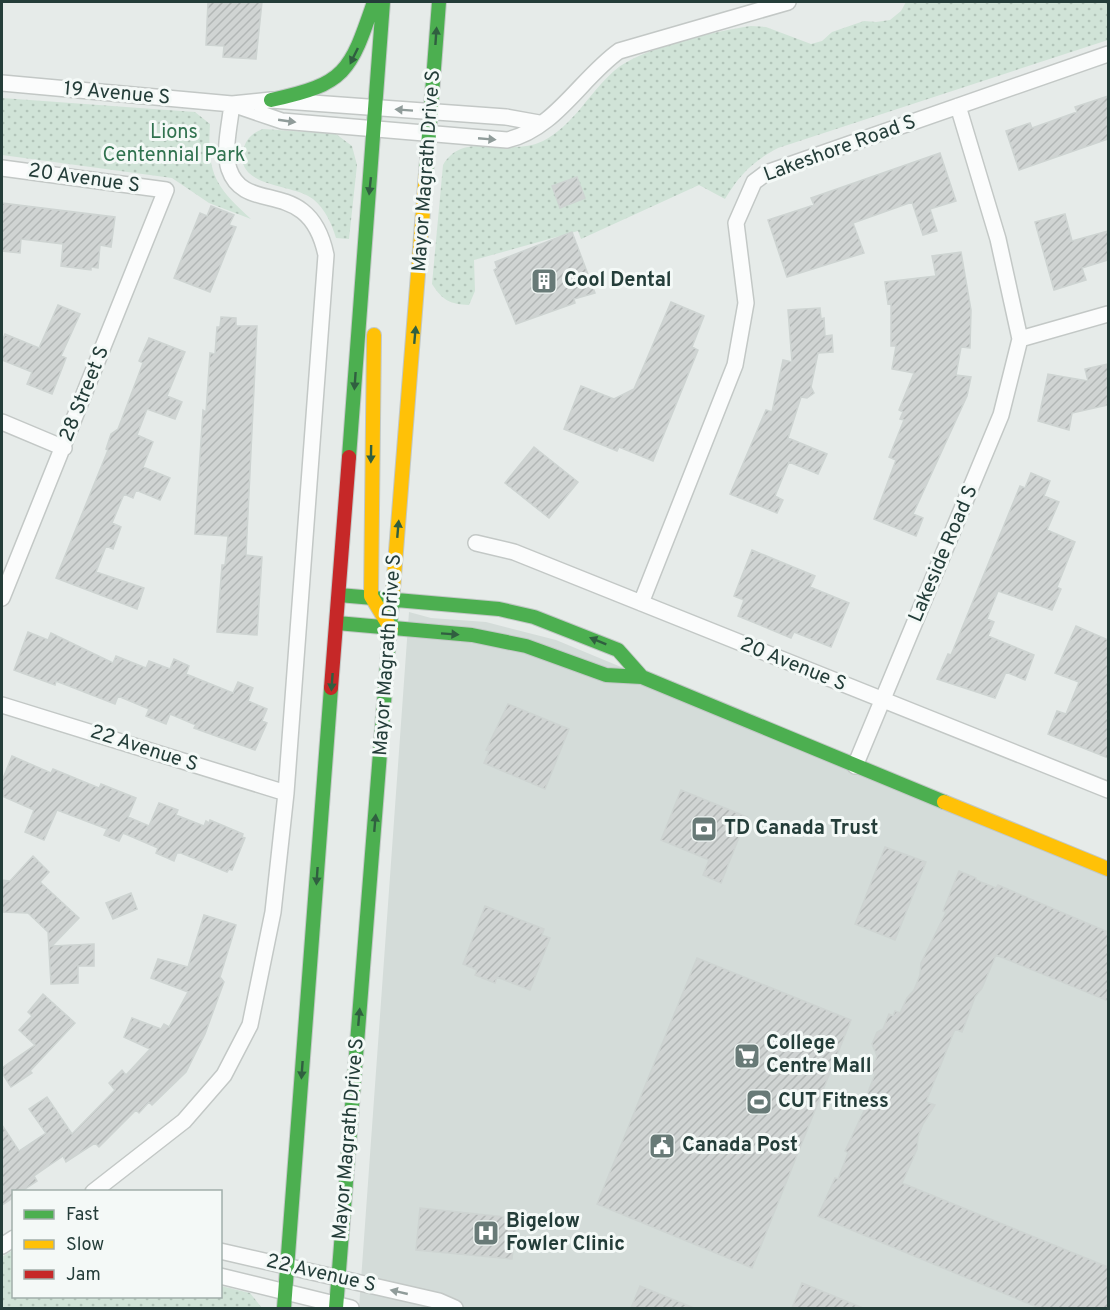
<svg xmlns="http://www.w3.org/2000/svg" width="1110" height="1310" viewBox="0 0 1110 1310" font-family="Overpass,sans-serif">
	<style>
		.built { fill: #d4dcd9 }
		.park { fill: url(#park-dots) }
		.building { fill: url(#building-hatch); stroke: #ced4d2; stroke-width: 1.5 }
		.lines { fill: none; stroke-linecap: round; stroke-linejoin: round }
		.street-casing { stroke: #c3c8c6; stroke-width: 18 }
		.fast-casing { stroke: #c2c8c6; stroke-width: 16 }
		.slow-casing { stroke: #c2c8c6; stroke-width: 16 }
		.jam-casing { stroke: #c2c8c6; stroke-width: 16 }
		.street { stroke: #fbfcfc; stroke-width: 15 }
		.fast { stroke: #4caf50; stroke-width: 14 }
		.slow { stroke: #ffc107; stroke-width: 14 }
		.jam { stroke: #c62828; stroke-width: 14 }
		.oneway { fill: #305f40 }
		.oneway2 { fill: #909c9a }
		.labels { text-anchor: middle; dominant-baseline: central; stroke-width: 6; stroke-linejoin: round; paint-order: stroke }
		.street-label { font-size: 20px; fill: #243d39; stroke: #f4f9f7 }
		.park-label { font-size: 20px; fill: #30724f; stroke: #f4f9f7 }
		.poi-label { font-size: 20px; font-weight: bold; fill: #243d39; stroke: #f4f9f7; text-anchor: start }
	</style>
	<defs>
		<pattern id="park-dots" width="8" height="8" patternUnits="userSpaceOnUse" patternTransform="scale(1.5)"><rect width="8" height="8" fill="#d0e3d7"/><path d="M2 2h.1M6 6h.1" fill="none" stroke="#b2c4b9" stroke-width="1.8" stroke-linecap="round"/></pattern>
		<pattern id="building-hatch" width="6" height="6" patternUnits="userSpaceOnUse" patternTransform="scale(1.5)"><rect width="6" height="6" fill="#d0d4d3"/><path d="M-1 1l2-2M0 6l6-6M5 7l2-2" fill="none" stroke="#b2b7b6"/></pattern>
	</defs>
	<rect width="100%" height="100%" fill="#e6ebe9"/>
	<path class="built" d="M409,612L431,618L486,622L556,640L1108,869V1308H359Z"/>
	<path class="park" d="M906,2H1108V40L778,148C753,161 739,175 725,199L699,185L581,239L578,231L474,260L475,291L469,305C450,304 443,301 432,284L443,165C464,129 508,158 543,141C573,126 589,93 614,71C639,48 716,31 751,26L766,27L811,44L822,41L832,32L864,21L876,22L890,20L901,11Z
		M2,98L195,112L210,124C207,174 215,186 251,219L209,203L172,178L2,155Z
		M263,129L336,134L352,146L357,165L349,239L336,238C332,224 325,209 313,199C293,183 236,188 243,152C245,139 252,133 263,129Z
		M13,1250L14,1296H220L221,1286L250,1293L262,1308H2V1257Z"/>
	<path class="building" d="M208,2H262L256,59L223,57L224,46L206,45Z
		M1108,96V139L1019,170L1006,131L1030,123L1032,128L1077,112L1075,107Z
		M940,153L956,201L930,209L937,231L923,235L912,202L853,223L864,253L787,277L768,220L814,205L811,198Z
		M577,177L585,198L560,208L552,186Z
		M2,203L115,217L111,247L100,245L98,268L91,267V270L61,266L63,244L21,239L20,253L2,251Z
		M211,206L234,215L229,225L236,227L210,292L174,278L200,213L207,216Z
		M1065,214L1072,241L1108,231V260L1082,268L1086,280L1054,290L1035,222Z
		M572,232L595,293L574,299L575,303L516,324L494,270L497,268L495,262Z
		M961,252L971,310L970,348L961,347L956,375L971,377L967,396L913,514L923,518L916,536L874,519L896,460L889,457L904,420L900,419L903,412L899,410L914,373L892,369L896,346H891V303L888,304L885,282L936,276L932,256Z
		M671,302L704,316L692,347L698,350L653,461L619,447L617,451L564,429L581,386L614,399L634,389Z
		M58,305L80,314L61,356L66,358L52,394L27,384L32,372L2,360V342L5,334L39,348Z
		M820,308L821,319L824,318L825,336L832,335L833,352L818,353L811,387L814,393L807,398L801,397L788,438L827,454L818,474L789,462L775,496L783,500L777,513L730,494L766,410L772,412L783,360L792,362L788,310Z
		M221,317L236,318V326H257L246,555L262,557L257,635L217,632L222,565H225L228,536L195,534L203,410L206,412L210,353L215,354L217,327H220Z
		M149,338L185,352L167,396L182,402L175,419L147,409L137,435L153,442L143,467L170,478L160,500L136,490L133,498L124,494L112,523L121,527L113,549L106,546L96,572L144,588L137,609L56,578L108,450L106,449L111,434L118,429L143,363L139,361Z
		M1108,364V405L1072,413L1069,430L1038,421L1048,374L1088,381L1085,369Z
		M534,447L578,482L549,518L505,483Z
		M1031,473L1050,481L1044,496L1059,502L1047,530L1075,542L1057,587L1061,589L1052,610L998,591L987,619L994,622L988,636L1034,655L1025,680L1006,672L995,698L937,679L948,654L951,655L1020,486L1025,488Z
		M752,550L815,576L810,587L849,603L831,647L794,632L791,638L738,616L744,600L734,596Z
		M1076,626L1108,640V758L1048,734L1057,711L1066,714L1079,682L1055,673Z
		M28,632L48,640L51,633L113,663L116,656L146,668L149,661L170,669L174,659L189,666L186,674L233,693L238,682L253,688L248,701L267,709L262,721L267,723L255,750L194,728L196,725L170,714L166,724L146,716L149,709L118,696L115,704L56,681L55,685L14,670Z
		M508,704L569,729L545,789L484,763L489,751L486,750Z
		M12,756L51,773L53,769L99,788L101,784L136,798L128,817L149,826L159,803L178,810L176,815L204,826L206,821L209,823L210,820L243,834L242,837L245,838L232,870L229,869L227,872L181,853H177L174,861L156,853L158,848L123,833L119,841L104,835L107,829L57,810L44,840L25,832L34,810L2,796V781Z
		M681,790L747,817L721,883L703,875L709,860L661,840Z
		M885,847L926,862L895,940L855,924Z
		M33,856L49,872L40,882L79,918L52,946L94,944V966H78V983L51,984L48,932L28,913L2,912V880L10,881Z
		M959,871L976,878V880L996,888L998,885L1108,932V1001L996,955L982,988L975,997L962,1032L955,1029L926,1102L935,1105L923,1124L918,1137L917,1149L902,1183L1108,1267V1308H1039L818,1216L835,1178L838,1179L848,1153L845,1151L869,1100L867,1095L875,1074L870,1072L877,1056L872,1044L877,1032L883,1029L889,1014L893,1016L895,1011L900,1013L907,998L914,990L920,975L921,963L946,912L943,911Z
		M131,893L137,909L113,919L106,903Z
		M485,906L544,929L542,935L550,938L530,990L497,977L495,983L475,975L477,970L463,964Z
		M204,915L236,925L220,977L224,982L221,990L205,1034L186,1072L152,1105L149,1102L139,1113L136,1110L99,1147L95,1143L66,1162L63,1156L34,1176L37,1181L22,1191H14V1197L2,1205V1125L19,1151L46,1133L29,1109L47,1097L72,1134L115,1090L109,1083L122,1070L126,1075L150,1049L124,1037L132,1018L161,1029L164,1024L169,1027L188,992L151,978L158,959L188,967Z
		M697,958L851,1020L752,1268L597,1204Z
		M43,994L75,1023L30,1071L32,1073L11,1087L2,1073V1068L35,1045L19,1030L32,1016L28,1012Z
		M420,1208L505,1217V1222L516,1223L512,1259L416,1250Z
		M802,1283L863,1308H792Z
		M640,1286L694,1308H631Z"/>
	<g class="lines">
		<g class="street-casing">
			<path id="street" d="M2,83L232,104L271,100L506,117L539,123
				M232,104L282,121L507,140C555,129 581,78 619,51L788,2
				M2,168L166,190L2,598
				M1020,339L1108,314
				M2,422L64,448
				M476,543L514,552L1108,790
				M641,603L735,365L746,303L736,223L754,182L766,173L1108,54
				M2,705L286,793
				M855,766L1001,415L1020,339L998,239L958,106
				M93,1192L184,1121L224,1075L250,1025L273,912L286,793L326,255C309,174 245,217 229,169C223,151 230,123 232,104
				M2,1246L14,1238
				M220,1251L439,1301L455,1308
				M220,1276L351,1308"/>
		</g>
		<g class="fast-casing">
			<path id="fast" d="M271,100C346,84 350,72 374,2
				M426,173L439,2
				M349,457L383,2
				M339,595L499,609L534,617L618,650L642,677
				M337,623L472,635L526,646L606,675L642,677L944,802
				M284,1308L331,688
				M336,1308L393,589"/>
		</g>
		<g class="slow-casing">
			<path id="slow" d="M374,335L371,596L391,629
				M393,589L426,173
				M944,802L1108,869"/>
		</g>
		<g class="jam-casing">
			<path id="jam" d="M331,688L349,457"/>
		</g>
		<use href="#street" class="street"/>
		<use href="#fast" class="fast"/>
		<use href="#slow" class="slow"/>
		<use href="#jam" class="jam"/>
	</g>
	<defs><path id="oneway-solid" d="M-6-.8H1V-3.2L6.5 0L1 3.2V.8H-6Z" transform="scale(1.5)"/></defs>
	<g class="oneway">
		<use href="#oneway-solid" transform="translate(436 36) rotate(-86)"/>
		<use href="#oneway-solid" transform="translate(354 56) rotate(116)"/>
		<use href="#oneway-solid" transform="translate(370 186) rotate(96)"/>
		<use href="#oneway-solid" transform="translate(415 335) rotate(-85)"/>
		<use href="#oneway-solid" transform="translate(355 381) rotate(94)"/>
		<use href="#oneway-solid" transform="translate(371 454) rotate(91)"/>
		<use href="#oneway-solid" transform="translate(398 529) rotate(-85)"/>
		<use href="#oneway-solid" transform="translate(450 634) rotate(4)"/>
		<use href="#oneway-solid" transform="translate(598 641) rotate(-158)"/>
		<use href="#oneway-solid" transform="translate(332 682) rotate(94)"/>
		<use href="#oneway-solid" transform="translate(375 823) rotate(-85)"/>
		<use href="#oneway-solid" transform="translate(317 876) rotate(94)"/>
		<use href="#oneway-solid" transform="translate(359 1017) rotate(-85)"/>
		<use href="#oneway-solid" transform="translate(302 1070) rotate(94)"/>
	</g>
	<g class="oneway2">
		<use href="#oneway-solid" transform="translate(404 110) rotate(-176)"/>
		<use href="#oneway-solid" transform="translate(287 121) rotate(8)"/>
		<use href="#oneway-solid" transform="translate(487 139) rotate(5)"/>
		<use href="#oneway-solid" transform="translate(399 1292) rotate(-167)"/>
	</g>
	<defs>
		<g id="building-square" transform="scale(1.35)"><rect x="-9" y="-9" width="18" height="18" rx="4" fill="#687a77" stroke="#f4f9f7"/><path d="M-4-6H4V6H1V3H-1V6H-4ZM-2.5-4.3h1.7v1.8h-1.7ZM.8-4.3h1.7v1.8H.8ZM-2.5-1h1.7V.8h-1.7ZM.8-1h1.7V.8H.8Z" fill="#fff"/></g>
		<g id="bank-square" transform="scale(1.35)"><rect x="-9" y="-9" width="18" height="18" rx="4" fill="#687a77" stroke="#f4f9f7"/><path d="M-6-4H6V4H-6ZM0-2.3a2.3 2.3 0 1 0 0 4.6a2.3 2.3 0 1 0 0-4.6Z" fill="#fff"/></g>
		<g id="supermarket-square" transform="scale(1.35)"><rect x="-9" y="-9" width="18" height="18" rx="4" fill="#687a77" stroke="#f4f9f7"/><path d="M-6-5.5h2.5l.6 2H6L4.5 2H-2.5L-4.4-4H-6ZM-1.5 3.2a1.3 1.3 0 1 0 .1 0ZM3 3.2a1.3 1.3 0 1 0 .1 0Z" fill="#fff"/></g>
		<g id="stadium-square" transform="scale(1.35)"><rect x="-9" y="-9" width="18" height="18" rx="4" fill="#687a77" stroke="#f4f9f7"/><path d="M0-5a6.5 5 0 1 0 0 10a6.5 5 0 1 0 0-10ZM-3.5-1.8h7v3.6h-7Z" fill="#fff"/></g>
		<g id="civic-square" transform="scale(1.35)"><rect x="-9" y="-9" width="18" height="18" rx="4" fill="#687a77" stroke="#f4f9f7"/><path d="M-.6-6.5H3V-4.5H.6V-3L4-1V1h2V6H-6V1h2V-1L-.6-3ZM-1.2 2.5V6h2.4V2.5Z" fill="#fff"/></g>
		<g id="hospital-square" transform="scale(1.35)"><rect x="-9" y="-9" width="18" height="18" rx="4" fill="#687a77" stroke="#f4f9f7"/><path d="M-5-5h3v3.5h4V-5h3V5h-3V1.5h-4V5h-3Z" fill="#fff"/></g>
	</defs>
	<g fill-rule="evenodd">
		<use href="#building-square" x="544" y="281"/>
		<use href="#bank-square" x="704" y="829"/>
		<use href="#supermarket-square" x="747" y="1056"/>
		<use href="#stadium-square" x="759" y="1102"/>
		<use href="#civic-square" x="662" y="1146"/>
		<use href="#hospital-square" x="486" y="1233"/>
	</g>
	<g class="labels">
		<g class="street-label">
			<text transform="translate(117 94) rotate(5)">19 Avenue S</text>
			<text transform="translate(840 149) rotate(-20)">Lakeshore Road S</text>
			<text transform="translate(427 171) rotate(-86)">Mayor Magrath Drive S</text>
			<text transform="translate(84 179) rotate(8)">20 Avenue S</text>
			<text transform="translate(85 394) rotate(-68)">28 Street S</text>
			<text transform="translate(944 554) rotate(-67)">Lakeside Road S</text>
			<text transform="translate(388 655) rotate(-86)">Mayor Magrath Drive S</text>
			<text transform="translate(793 665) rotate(22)">20 Avenue S</text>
			<text transform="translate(144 749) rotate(18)">22 Avenue S</text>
			<text transform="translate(349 1139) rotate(-85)">Mayor Magrath Drive S</text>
			<text transform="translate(321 1274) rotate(13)">22 Avenue S</text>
		</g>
		<g class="park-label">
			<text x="174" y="133">Lions<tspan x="174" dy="23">Centennial Park</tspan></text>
		</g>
		<g class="poi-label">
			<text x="564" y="281">Cool Dental</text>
			<text x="724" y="829">TD Canada Trust</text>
			<text x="766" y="1044">College<tspan x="766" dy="23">Centre Mall</tspan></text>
			<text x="778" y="1102">CUT Fitness</text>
			<text x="682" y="1146">Canada Post</text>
			<text x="506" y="1222">Bigelow<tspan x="506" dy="23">Fowler Clinic</tspan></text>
		</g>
	</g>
	<rect width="1110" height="1310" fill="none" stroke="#243d39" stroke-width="6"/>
	<rect x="12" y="1190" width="210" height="108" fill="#f4f9f7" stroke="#a1aeab" stroke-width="1.5"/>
	<rect x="24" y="1210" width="30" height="9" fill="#4caf50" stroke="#a1aeab" stroke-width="1.5"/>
	<text x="66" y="1220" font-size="18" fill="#243d39">Fast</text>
	<rect x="24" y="1240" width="30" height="9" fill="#ffc107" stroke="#a1aeab" stroke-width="1.5"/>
	<text x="66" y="1250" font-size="18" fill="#243d39">Slow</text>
	<rect x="24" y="1270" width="30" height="9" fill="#c62828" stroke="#a1aeab" stroke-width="1.5"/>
	<text x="66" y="1280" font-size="18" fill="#243d39">Jam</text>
</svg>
